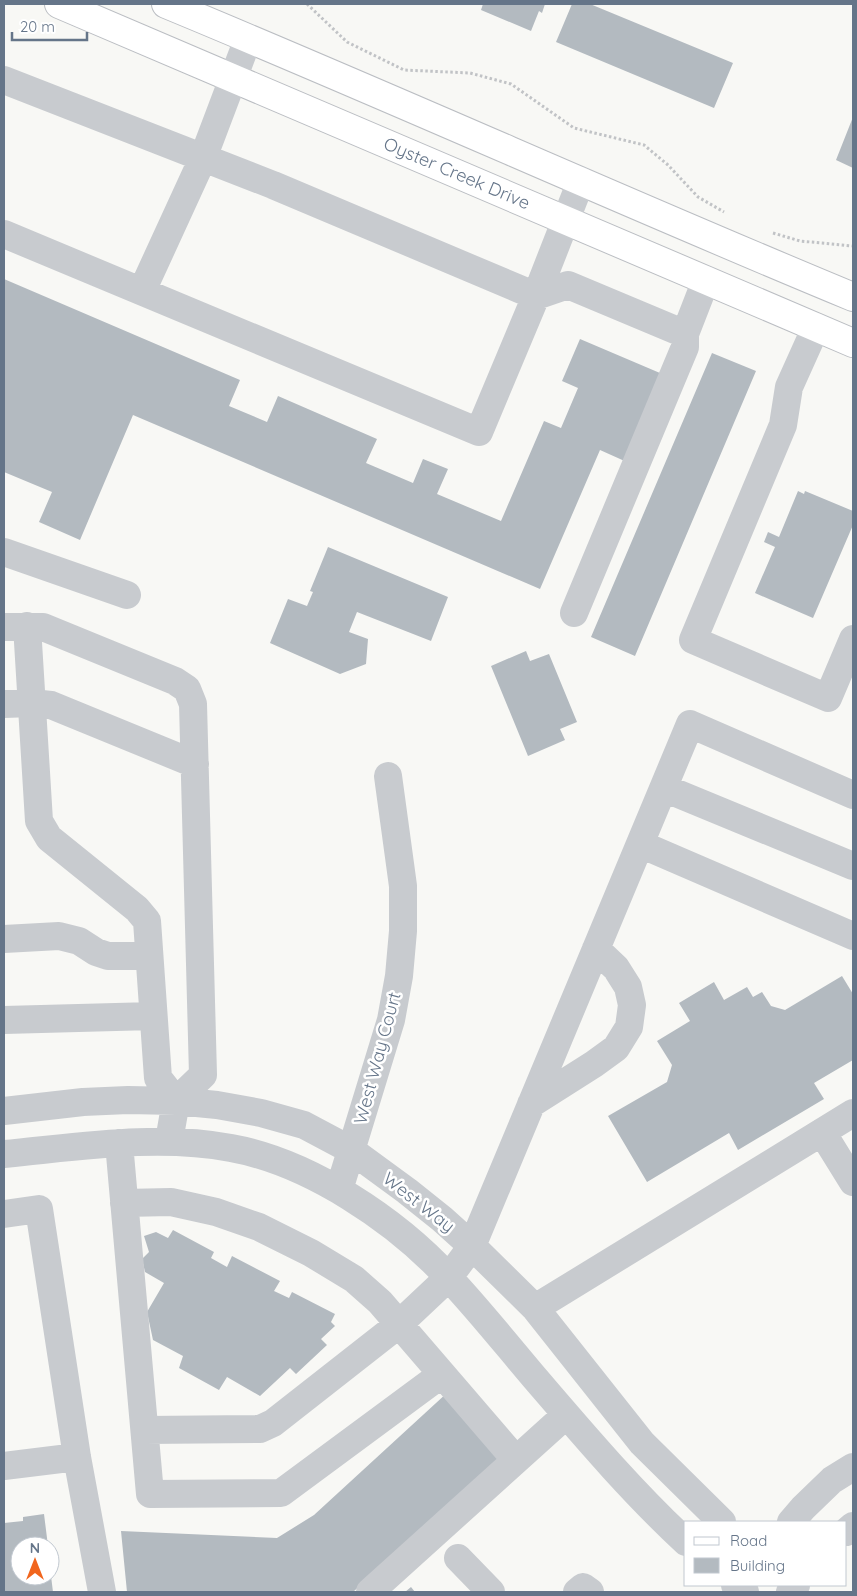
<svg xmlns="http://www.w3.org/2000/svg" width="857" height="1596" viewBox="0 0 857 1596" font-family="Quicksand,sans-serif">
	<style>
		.building { fill: #b3bac0 }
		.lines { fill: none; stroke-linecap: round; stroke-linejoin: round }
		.major-casing { stroke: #bbbec3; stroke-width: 30 }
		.path { stroke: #c1c3c6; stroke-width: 3; stroke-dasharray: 2.5 2.5; stroke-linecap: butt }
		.minor { stroke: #c8cbcf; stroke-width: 28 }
		.major { stroke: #fff; stroke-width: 28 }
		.labels { text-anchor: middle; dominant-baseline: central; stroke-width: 5; stroke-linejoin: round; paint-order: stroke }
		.street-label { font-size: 18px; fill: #657589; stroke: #fff }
	</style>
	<rect width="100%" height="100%" fill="#f8f8f5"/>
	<path class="building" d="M483,4H545L542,13L539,11L531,31L481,10Z
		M572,4H590L733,63L714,108L556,42Z
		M853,117V168L836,160Z
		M4,279L240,380L229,406L267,422L278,396L377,439L366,463L413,483L423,459L448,469L437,494L501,521L544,421L561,428L578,388L562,381L580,339L667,376L629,463L600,450L540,589L133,415L80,540L39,522L52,492L4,472Z
		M712,353L756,371L635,656L591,637Z
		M798,491L804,494L805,491L853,511V525L813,618L755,593L775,547L764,542L768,532L779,537Z
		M328,547L448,597L431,641L357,612L349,632L368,639L366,664L340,674L270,643L288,599L307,606L313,592L310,591Z
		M526,651L530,661L549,654L577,722L560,729L565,740L528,756L491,666Z
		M842,976L853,994V1060L814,1083L824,1099L738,1150L729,1133L647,1182L608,1116L667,1082L672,1065L657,1041L690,1021L679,1003L714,982L724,1000L747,987L753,997L762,992L771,1006L785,1010Z
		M173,1230L214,1252L211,1258L227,1267L232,1256L280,1281L274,1291L289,1298L292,1292L335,1314L331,1322L335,1326L321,1339L327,1345L296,1374L290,1368L260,1396L227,1377L219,1390L179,1368L183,1356L153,1340L147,1312L164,1283L145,1272L142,1259L149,1252L144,1236L156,1232L168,1238Z
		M448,1392L503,1456L353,1592H127L121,1531L277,1538L314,1515Z
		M44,1514L48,1546H20V1576H51L53,1592H4V1523L23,1521V1517Z
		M411,1587L415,1592H405Z"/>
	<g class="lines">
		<g class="major-casing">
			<path id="major" d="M59,4L853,343
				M166,4C396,99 623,202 853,297"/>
		</g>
		<path class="path" d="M307,4L347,42L404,70L470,73L511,84L574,128L644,145L668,165L698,197L724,212
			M773,233L800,241L853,246"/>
		<path class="minor" d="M4,80L273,185L536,296L568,285L685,334V347L574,613
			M4,234L479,432L536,296L581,181
			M142,291L203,158L248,39
			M816,327L789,387L783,425L693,640L828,698L853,639
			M685,334L706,280
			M4,552L127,595
			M27,626L39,821L49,838L137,909L147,921L158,1078L176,1101
			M4,627H43L175,681L187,689L193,704L203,1075L176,1101L169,1141
			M4,704L32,703L51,705L195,764
			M664,788L853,866
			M640,844L853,936
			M4,939L59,936L79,941L96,952L108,956H149
			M4,1020L153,1016
			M531,1104L594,1064L616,1048L629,1027L632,1005L628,987L616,968L596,949
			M4,1111L83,1102L128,1100L176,1101L217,1105L261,1113L304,1125L351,1150L407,1191L442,1219L472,1246L535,1308L642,1443L722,1522
			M822,1132L853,1182
			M119,1143L150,1494L281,1493L442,1374L380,1302L354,1279L311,1253L259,1227L216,1212L171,1202L124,1203
			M4,1154C79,1147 156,1134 231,1148C309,1162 396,1220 449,1278C479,1310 506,1344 534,1377C583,1434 631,1491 686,1542
			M339,1190L391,1020L399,976L403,931V886L388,776
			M4,1214L39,1209L77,1457L102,1592
			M535,1308L853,1113
			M442,1374L516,1460
			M145,1430L260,1429L273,1423L398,1325L449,1277L472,1246L690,724L853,795
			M4,1466L77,1457
			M791,1522L803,1508L832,1480L853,1467
			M846,1532L853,1526
			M458,1558L491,1592
			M735,1585L745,1592
			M370,1592L566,1415
			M577,1592L583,1587L590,1592
			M790,1592L796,1585"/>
		<use href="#major" class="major"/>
	</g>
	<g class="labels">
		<g class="street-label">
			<text transform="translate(457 173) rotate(23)">Oyster Creek Drive</text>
			<text transform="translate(377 1058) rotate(-75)">West Way Court</text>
			<text transform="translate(419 1202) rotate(38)">West Way</text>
		</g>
	</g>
	<rect width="857" height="1596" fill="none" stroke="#657589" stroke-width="10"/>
	<rect x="684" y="1521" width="162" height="65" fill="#ffffff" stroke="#c1c8d0"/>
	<rect x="694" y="1537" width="25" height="8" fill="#ffffff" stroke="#c1c8d0"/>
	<text x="730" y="1546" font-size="15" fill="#657589">Road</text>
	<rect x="694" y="1558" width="25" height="15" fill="#b3bac0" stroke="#c1c8d0"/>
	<text x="730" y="1571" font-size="15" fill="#657589">Building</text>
	<g transform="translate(35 1561)"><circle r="24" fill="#ffffff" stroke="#c1c8d0"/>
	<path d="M0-4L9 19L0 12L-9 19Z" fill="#f1651d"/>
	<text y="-8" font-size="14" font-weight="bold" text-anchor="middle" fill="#657589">N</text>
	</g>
	<path d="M12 32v8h75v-8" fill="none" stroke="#657589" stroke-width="2.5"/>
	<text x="20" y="32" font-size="15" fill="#657589" stroke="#ffffff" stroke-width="4" paint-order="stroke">20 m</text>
</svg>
